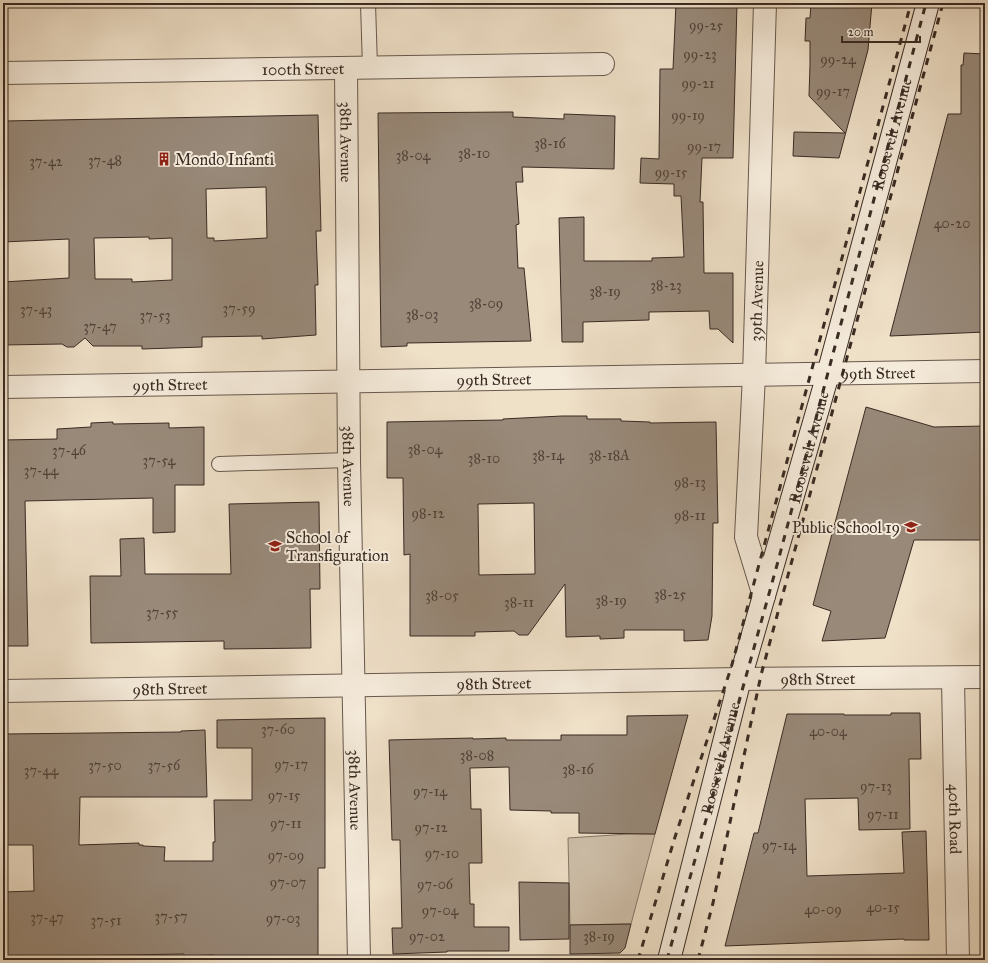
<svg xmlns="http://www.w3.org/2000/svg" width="988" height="963" viewBox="0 0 988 963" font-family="'IM FELL Great Primer',serif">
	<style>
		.green { fill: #d0c1ac; stroke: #847668 }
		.building { fill: #988979; stroke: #392b23; fill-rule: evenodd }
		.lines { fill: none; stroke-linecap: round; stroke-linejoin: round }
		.lane-casing { stroke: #66584c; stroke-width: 16 }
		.street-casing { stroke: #66584c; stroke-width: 24 }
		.secondary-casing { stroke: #392b23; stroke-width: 24 }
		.lane { stroke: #f5ebdb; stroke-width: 14 }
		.street { stroke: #f5ebdb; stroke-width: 22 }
		.secondary { stroke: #f5ebdb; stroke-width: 22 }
		.rail { stroke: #392b23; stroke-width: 3; stroke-dasharray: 7 7; stroke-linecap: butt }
		.labels { text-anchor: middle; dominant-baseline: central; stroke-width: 4; stroke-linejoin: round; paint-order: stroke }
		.number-label { font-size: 14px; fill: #514238 }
		.street-label { font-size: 16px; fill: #392b23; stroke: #f5ebdb }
		.poi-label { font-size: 16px; fill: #392b23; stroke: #f5ebdb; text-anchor: start }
	</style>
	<rect width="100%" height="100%" fill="#efe0c8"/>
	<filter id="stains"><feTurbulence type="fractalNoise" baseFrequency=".005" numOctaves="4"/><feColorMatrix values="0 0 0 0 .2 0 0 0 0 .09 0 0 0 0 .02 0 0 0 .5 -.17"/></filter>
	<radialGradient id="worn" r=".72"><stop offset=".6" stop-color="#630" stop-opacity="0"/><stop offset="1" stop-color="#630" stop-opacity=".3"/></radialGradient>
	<path class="green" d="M628,834H655L631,924L570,925L568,838Z"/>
	<path class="building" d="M676,3H737L733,158H702L700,202H703L704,273H733V343L718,329H710L709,311L649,312V320L583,322V342H562L559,218L584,217V261H652V258L684,257L681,196H674V184L640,183L641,158L659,159L660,69H673Z
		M811,3H872L868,50L839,158L793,156L794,132L845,133L809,96L810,65V41H805L806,18H810Z
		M964,53L985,54V332L890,336L948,114H961V65H963Z
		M513,112V117L564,119V114L615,116L614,169L522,167L523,182H516L519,224L516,225L518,268H524L531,341L407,343V346L381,347L378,113Z
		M318,115L321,231H316L318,285H315L316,335L262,339V336L202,337V347L142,349V346H93L85,338L74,347H67L62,344L3,345V282L69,278V239L3,242V132H5L4,121ZM266,187L267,238L214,241V238H207L206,189ZM149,237V239L172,238V280L132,282V279H95L94,238Z
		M866,407L934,427L985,426V540H914L885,638L822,641L831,611L813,605Z
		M562,416H587V419H621V421L650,422V423L716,422L718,523H713L712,616L708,640L684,641V630H624V638L600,639V636L566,637L565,584L528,635H519L514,631L475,632V636H410V554L404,555L403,478H387V422L503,420V419ZM534,503L535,574L479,575L478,504Z
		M113,422V424L169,423V428L204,427V485H175V532L153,533V498L25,501L28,646H3V440L57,439V429L91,427V423Z
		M319,502L320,589H310L311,648L224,649V641L91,643L90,576H121L120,539L144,538L145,574H231L229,504Z
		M891,713H920L921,759H909L910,829L859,830L858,798L805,799L807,876L904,873L902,832L926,831L929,940H904V939L725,946L754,833H758L787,714H844V715H891Z
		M688,715L655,834L579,833V813H551V811L510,810L509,767L470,768L471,809H481L482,863H469L470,904H474V927H509V951H447V952L393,954L392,928H402L400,840H392L389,740L473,738V739L506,738V740H561V735H627V716Z
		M325,718V868H318V958L214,960V955L184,956V954L6,957L4,892L34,891L33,845H4V824H7L5,734L181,732V731L205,730L207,797H80L79,845L139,843V845H143V846L165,847L164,861H213V842H215L214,800H252V748H217V720Z
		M519,882L569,883V939L520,940Z
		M631,924L625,948L620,953L570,954V925Z"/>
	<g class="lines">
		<g class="lane-casing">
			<path id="lane" d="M368,3L370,68
				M219,464L349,460"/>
		</g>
		<g class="street-casing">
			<g id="street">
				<path id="s1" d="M346,68L349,460L359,960"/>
				<path id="s2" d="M3,73L603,64"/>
				<path id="s3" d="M3,387L985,371"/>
				<path id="s4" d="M764,596L746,537L754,375L765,3"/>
				<path id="s5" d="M953,678L958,960"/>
				<path id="s6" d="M3,691L740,679L985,677"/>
			</g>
		</g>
		<g class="secondary-casing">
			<g id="secondary">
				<path id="s7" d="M669,960L740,679L828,374L928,3"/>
			</g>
		</g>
		<use href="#lane" class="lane"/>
		<use href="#street" class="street"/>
		<use href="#secondary" class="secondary"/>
		<g class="rail">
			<path d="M638,960L675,837L731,668L911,3"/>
			<path id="s8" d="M667,960L777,565L926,3"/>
			<path d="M698,960L713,903L761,675L943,3"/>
		</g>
	</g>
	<defs>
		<g id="building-bare" transform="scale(1.08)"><path d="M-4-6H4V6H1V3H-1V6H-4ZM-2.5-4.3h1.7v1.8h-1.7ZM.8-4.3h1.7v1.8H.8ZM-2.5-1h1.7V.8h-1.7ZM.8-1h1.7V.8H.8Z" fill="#8f2418" stroke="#f5ebdb" stroke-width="2.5" paint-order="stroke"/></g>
		<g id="school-bare" transform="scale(1.08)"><path d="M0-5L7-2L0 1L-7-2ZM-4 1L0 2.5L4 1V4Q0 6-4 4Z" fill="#8f2418" stroke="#f5ebdb" stroke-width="2.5" paint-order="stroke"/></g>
	</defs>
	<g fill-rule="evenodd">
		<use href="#building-bare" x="164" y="159"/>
		<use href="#school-bare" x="911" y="527"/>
		<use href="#school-bare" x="275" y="546"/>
	</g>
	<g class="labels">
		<g class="number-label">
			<text x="706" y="25">99-25</text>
			<text x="700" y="54">99-23</text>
			<text x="838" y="59">99-24</text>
			<text x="698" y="83">99-21</text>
			<text x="833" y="91">99-17</text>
			<text x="688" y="115">99-19</text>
			<text x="550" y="143">38-16</text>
			<text x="704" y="146">99-17</text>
			<text x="474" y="153">38-10</text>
			<text x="413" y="155">38-04</text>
			<text x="105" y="160">37-48</text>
			<text x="46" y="161">37-42</text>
			<text x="671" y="172">99-15</text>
			<text x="952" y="223">40-20</text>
			<text x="666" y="285">38-23</text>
			<text x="605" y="291">38-19</text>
			<text x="486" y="303">38-09</text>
			<text x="239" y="308">37-59</text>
			<text x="36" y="309">37-43</text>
			<text x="422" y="314">38-03</text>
			<text x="155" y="315">37-53</text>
			<text x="100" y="326">37-47</text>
			<text x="425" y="449">38-04</text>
			<text x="69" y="450">37-46</text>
			<text x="548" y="455">38-14</text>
			<text x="609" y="455">38-18A</text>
			<text x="484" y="458">38-10</text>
			<text x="159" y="460">37-54</text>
			<text x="41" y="470">37-44</text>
			<text x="690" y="482">98-13</text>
			<text x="428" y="513">98-12</text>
			<text x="690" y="515">98-11</text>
			<text x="670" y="594">38-25</text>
			<text x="442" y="595">38-05</text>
			<text x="611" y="600">38-19</text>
			<text x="519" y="602">38-11</text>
			<text x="162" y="612">37-55</text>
			<text x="278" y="729">37-60</text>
			<text x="828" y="731">40-04</text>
			<text x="477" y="755">38-08</text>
			<text x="291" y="764">97-17</text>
			<text x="105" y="765">37-50</text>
			<text x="164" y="765">37-56</text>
			<text x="578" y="769">38-16</text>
			<text x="41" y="770">37-44</text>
			<text x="876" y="786">97-13</text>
			<text x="430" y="791">97-14</text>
			<text x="284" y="795">97-15</text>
			<text x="883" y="814">97-11</text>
			<text x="286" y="823">97-11</text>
			<text x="431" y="827">97-12</text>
			<text x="779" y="845">97-14</text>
			<text x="442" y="853">97-10</text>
			<text x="286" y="855">97-09</text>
			<text x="288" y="882">97-07</text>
			<text x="435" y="884">97-06</text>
			<text x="883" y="907">40-15</text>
			<text x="823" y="909">40-09</text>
			<text x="440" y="910">97-04</text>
			<text x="171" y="916">37-57</text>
			<text x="47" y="917">37-47</text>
			<text x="283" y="918">97-03</text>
			<text x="106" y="920">37-51</text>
			<text x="427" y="936">97-02</text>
			<text x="599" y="936">38-19</text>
		</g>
		<g class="street-label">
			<text stroke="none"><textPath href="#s2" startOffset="300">100th Street</textPath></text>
			<text stroke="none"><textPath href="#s8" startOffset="856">Roosevelt Avenue</textPath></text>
			<text stroke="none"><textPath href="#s1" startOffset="74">38th Avenue</textPath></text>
			<text stroke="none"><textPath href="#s4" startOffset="298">39th Avenue</textPath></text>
			<text stroke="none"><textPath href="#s3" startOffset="875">99th Street</textPath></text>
			<text stroke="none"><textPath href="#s3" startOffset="491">99th Street</textPath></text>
			<text stroke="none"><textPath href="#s3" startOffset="167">99th Street</textPath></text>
			<text stroke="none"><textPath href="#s8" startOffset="532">Roosevelt Avenue</textPath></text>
			<text stroke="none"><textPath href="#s1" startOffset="398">38th Avenue</textPath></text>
			<text stroke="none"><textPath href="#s6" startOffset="815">98th Street</textPath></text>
			<text stroke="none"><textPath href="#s6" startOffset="491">98th Street</textPath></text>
			<text stroke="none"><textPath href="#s6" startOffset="167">98th Street</textPath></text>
			<text stroke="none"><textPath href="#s7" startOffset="208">Roosevelt Avenue</textPath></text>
			<text stroke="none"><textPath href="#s1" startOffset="722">38th Avenue</textPath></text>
			<text stroke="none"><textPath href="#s5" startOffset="141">40th Road</textPath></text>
		</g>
		<g class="poi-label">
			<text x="175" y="159">Mondo Infanti</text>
			<text x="900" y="527" text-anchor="end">Public School 19</text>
			<text x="286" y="537">School of<tspan x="286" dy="18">Transfiguration</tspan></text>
		</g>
	</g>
	<rect width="988" height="963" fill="none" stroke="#efe0c8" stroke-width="16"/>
	<rect x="4" y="4" width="980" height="955" fill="none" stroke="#392b23" stroke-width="2"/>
	<rect x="8" y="8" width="972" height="947" fill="none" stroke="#392b23"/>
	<path d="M842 36v6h78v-6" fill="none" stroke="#392b23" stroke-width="2"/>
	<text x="848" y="36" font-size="12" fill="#392b23" stroke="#f5ebdb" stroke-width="3" paint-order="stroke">20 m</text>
	<rect width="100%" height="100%" filter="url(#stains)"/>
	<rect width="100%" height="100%" fill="url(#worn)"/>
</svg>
